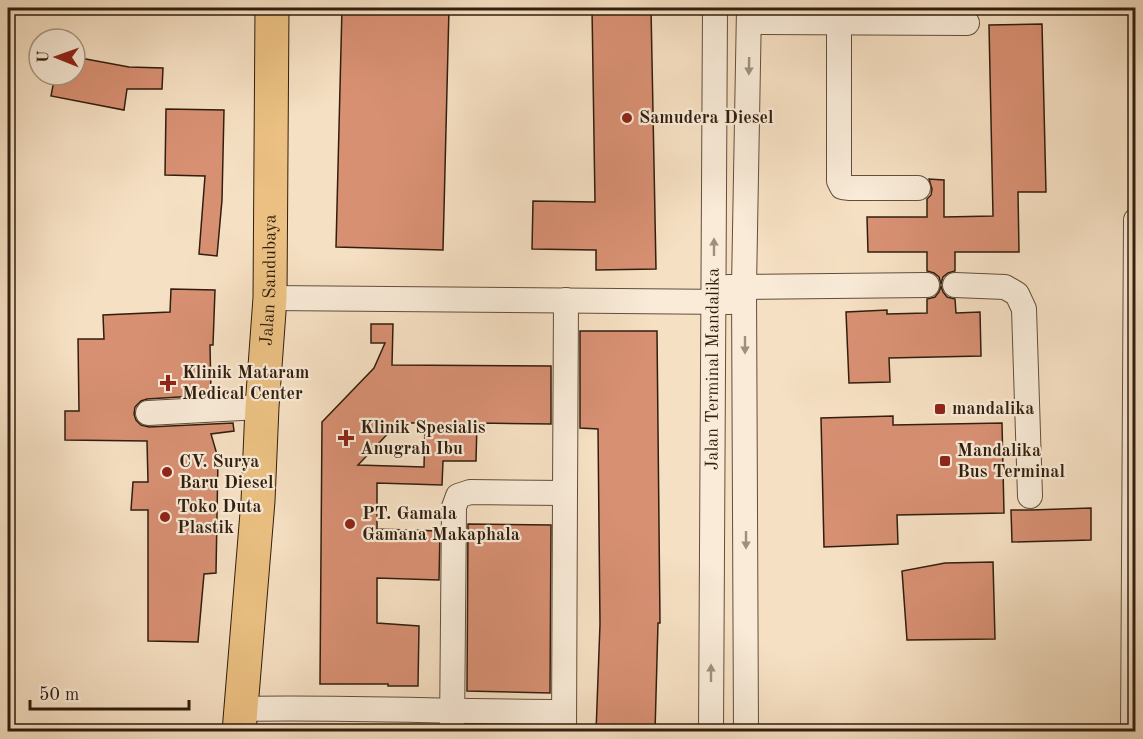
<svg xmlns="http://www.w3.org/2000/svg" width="1143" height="739" viewBox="0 0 1143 739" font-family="'Old Standard TT',serif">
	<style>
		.building { fill: #d89073; stroke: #311e0e; stroke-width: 1.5; fill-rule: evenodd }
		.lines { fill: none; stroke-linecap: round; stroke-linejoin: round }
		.minor-casing { stroke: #624e3b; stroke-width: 26 }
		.highway-casing { stroke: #311e0e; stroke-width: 35 }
		.minor { stroke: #f9ebd8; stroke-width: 24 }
		.highway { stroke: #ebc082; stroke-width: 33 }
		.oneway { fill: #9f8f7d }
		.poi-dot { fill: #8f2418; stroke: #f9ebd8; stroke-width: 2 }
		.labels { text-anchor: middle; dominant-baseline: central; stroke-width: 4.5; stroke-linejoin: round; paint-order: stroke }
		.poi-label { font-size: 18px; font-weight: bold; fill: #311e0e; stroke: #f9ebd8; text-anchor: start }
		.street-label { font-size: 18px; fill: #311e0e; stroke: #f9ebd8 }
	</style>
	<rect width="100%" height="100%" fill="#f6e0c3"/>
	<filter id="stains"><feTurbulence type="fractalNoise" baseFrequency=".00333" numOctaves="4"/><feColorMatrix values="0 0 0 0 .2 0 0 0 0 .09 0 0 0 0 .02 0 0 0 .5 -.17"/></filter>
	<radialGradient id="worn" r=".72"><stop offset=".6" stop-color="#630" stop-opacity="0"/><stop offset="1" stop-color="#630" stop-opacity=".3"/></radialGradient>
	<path class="building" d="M342,8H449L443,250L336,247Z
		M592,8H651L656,269L596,270V250L532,249L533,201L595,202Z
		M1042,24L1046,192H1018L1019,252H955V271L948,273L943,277L941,284L939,277L934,273L927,271V252H868L867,217H927V199L931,195L932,189L929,179L944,180V217L993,216L989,25Z
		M75,57L129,67L163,68L162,89H127L124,110L51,96L55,75H75Z
		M166,109L224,110L222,200L217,256L199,254L205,176L165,175Z
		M941,286L943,292L947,297L955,299L956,313L980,312L981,356L889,358L890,382L849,383L846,312L887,310V314L927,313V299L935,297L939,292Z
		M171,289L215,290L213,345H210L211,395L147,399L141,401L135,407L134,414L136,420L141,425L149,427L233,423L234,431L211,434L218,458L216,573L204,574L198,642L148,641V510H131L133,482H148L147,441L65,440V411H79L78,339H104L103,315L170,312Z
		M371,324H393L392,365L551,366V424L477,423L476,461H443L442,485L377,483V529L440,531L439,580L377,578V623L419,626L418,686H388V684H320L322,422L374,368L385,343H371ZM398,423H425L424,467L358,465Z
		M580,331H657L660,623H658L655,732H596L600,624L598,429L580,428Z
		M893,416V425L1002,423L1004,513L897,515L898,544L824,547L821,418Z
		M1091,508V540L1012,542L1011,510H1031Z
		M468,524L551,525L550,693L467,691Z
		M993,562L995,639L907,640L902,571L945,563Z"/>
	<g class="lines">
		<g class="minor-casing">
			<g id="minor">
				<path d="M749,22L967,23"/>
				<path d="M839,23V181L842,187L850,188H918"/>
				<path d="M955,285L1005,287L1017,294L1024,309L1030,496"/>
				<path d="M728,287L927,285"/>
				<path d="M270,298L730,302"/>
				<path d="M148,413L262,407"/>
				<path d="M241,709C348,707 456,712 564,712"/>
				<path d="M452,732L454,507L458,496L470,492L565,493L566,300"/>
				<path d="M564,732L565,493"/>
				<path id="s1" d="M711,732L715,8"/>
				<path d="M746,732L744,287L749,8"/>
				<path d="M1133,732L1136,220"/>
			</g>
		</g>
		<g class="highway-casing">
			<g id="highway">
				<path id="s2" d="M239,732L258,501L262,407L270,298L272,8"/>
			</g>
		</g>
		<use href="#minor" class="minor"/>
		<use href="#highway" class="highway"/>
	</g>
	<defs><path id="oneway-solid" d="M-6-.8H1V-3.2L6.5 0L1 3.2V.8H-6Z" transform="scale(1.5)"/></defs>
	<g class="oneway">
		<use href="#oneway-solid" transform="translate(749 66) rotate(91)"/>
		<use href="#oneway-solid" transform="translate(714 247) rotate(-90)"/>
		<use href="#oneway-solid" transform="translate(745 345) rotate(90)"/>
		<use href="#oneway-solid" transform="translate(746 540) rotate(90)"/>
		<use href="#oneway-solid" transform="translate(711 673) rotate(-90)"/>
	</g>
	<g class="poi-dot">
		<circle cx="627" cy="118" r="6"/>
		<path d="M165 374h6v6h6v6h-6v6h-6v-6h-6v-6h6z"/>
		<rect x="934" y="403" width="12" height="12" rx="3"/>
		<path d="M343 429h6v6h6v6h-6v6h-6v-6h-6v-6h6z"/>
		<rect x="939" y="455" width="12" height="12" rx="3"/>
		<circle cx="167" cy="472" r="6"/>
		<circle cx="165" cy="517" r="6"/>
		<circle cx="350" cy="524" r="6"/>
	</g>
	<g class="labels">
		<g class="poi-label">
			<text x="639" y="118">Samudera Diesel</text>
			<text x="182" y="373">Klinik Mataram<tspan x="182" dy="21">Medical Center</tspan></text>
			<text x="952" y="409">mandalika</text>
			<text x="360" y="428">Klinik Spesialis<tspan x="360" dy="21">Anugrah Ibu</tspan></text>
			<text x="957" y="451">Mandalika<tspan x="957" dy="21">Bus Terminal</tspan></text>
			<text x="179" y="462">CV. Surya<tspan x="179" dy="21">Baru Diesel</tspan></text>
			<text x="177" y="507">Toko Duta<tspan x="177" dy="21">Plastik</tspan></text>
			<text x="362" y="514">PT. Gamala<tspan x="362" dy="21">Gamana Makaphala</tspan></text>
		</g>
		<g class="street-label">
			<text stroke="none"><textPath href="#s2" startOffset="453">Jalan Sandubaya</textPath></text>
			<text stroke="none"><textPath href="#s1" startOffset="363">Jalan Terminal Mandalika</textPath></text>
		</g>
	</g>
	<rect width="1143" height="739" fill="none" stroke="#f6e0c3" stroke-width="30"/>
	<rect x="9" y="9" width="1125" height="721" fill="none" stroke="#311e0e" stroke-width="3"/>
	<rect x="15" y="15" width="1113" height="709" fill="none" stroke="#311e0e" stroke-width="1.5"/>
	<g transform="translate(57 57) rotate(271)"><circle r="28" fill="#f9ebd8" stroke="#a99987" stroke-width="1.5"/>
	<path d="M0-4.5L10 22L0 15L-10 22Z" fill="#8f2418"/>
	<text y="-9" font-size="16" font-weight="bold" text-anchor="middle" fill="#311e0e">U</text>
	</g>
	<path d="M30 700v9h159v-9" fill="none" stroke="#311e0e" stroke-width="3"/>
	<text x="39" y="700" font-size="18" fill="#311e0e" stroke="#f9ebd8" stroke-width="4.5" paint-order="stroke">50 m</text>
	<rect width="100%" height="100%" filter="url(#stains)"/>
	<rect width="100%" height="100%" fill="url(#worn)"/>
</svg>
